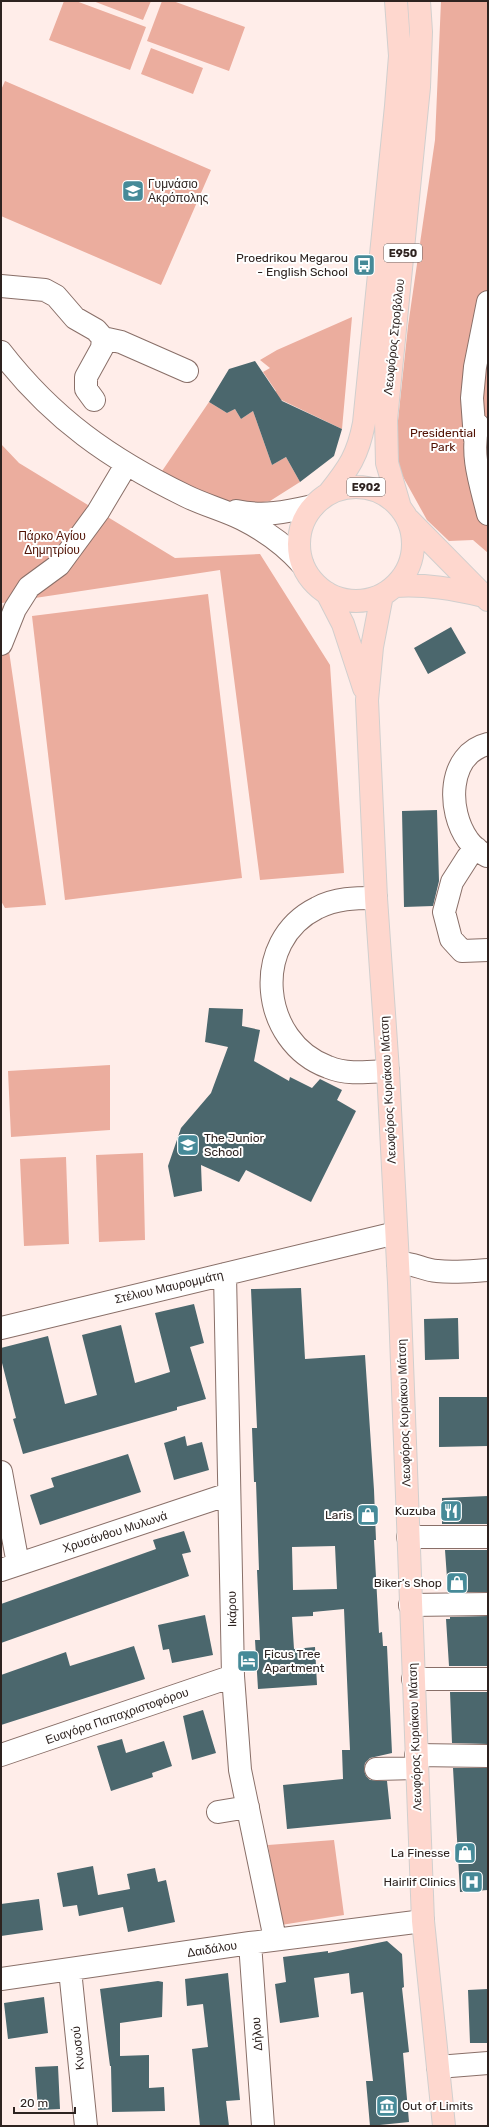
<svg xmlns="http://www.w3.org/2000/svg" width="489" height="2127" viewBox="0 0 489 2127" font-family="Rubik,sans-serif">
	<style>
		.green { fill: #ebad9e }
		.building { fill: #4b676d; fill-rule: evenodd }
		.lines { fill: none; stroke-linecap: round; stroke-linejoin: round }
		.minor-casing { stroke: #896f68; stroke-width: 24 }
		.major-casing { stroke: #d1cfce; stroke-width: 24 }
		.minor { stroke: #fff; stroke-width: 22 }
		.major { stroke: #fed7ce; stroke-width: 22 }
		.labels { text-anchor: middle; dominant-baseline: central; stroke-width: 4; stroke-linejoin: round; paint-order: stroke }
		.shield { fill: #fff; stroke: #6d6563; stroke-width: 1 }
		.shield-label { font-size: 11px; font-weight: bold; fill: #2e2320 }
		.poi-label { font-size: 12px; fill: #2e2320; stroke: #fff; text-anchor: end }
		.street-label { font-size: 12px; fill: #2e2320; stroke: #fff }
		.park-label { font-size: 12px; fill: #501103; stroke: #fff }
	</style>
	<rect width="100%" height="100%" fill="#ffede9"/>
	<path class="green" d="M64,1H76L146,27L130,70L49,40Z
		M93,1H151L143,20Z
		M162,1H173L245,27L229,71L147,41Z
		M441,1H488V553L473,540L449,541L427,520L397,466V430L408,326L435,140Z
		M151,48L203,68L193,94L141,74Z
		M5,81L211,170L161,285L1,216V90Z
		M352,317L342,429L271,395L276,391L263,372L270,368L260,360L277,350Z
		M209,402L227,413L235,409L241,419L253,411L272,465L286,457L300,482L270,501L243,505L200,496L160,474Z
		M1,444L19,463L175,558L260,554L330,665L344,873L260,880L220,570L2,603L46,905L5,908L1,901Z
		M208,594L242,878L65,900L32,616Z
		M110,1065V1130L11,1137L8,1071Z
		M143,1153L145,1240L99,1242L96,1155Z
		M66,1157L69,1244L24,1246L20,1159Z
		M334,1840L344,1915L281,1925L268,1845Z"/>
	<path class="building" d="M255,361L282,401L342,429L334,456L300,482L286,457L272,465L253,411L241,419L235,409L227,413L209,402L229,369Z
		M451,627L466,653L428,674L414,648Z
		M437,810L439,881L433,906L404,907L402,811Z
		M209,1008L243,1009L242,1026L260,1030L254,1061L289,1081L290,1077L312,1088L320,1079L342,1090L337,1100L356,1111L311,1202L246,1170L239,1182L201,1165L202,1191L174,1197L168,1166L181,1128L211,1093L228,1047L205,1042Z
		M301,1288L305,1359L365,1355L374,1490L376,1540H374L379,1633L382,1632L383,1646H387L392,1753L370,1758L365,1763L364,1770L366,1776L370,1780L387,1781L391,1819L287,1829L283,1785L343,1779L342,1750H350L344,1609L313,1612V1616L292,1617L294,1649L315,1647L317,1685L258,1689L255,1640H260L257,1570H259L256,1482H254L252,1428H257L251,1289ZM335,1546L337,1589L293,1590L292,1547Z
		M194,1304L204,1343L190,1347L206,1399L177,1407V1410L23,1454L13,1419L16,1418L1,1359V1348L48,1336L65,1404L97,1395L82,1335L121,1325L135,1383L170,1372L155,1313Z
		M458,1318L459,1359L425,1360L424,1319Z
		M439,1397H488V1446L439,1447Z
		M185,1436L187,1446L202,1442L209,1470L174,1480L164,1443Z
		M128,1454L141,1492L40,1525L30,1495L54,1487L51,1478Z
		M488,1496V1524H442V1498Z
		M184,1531L191,1552L182,1554L189,1576L1,1643V1604L156,1549L153,1540Z
		M445,1550H488V1592H448Z
		M205,1615L213,1655L172,1663L169,1649L163,1650L158,1625Z
		M488,1616V1666H449L446,1619H450V1617Z
		M134,1646L145,1679L1,1725V1675L66,1652L70,1666Z
		M450,1692H488V1744L452,1743Z
		M203,1710L216,1753L192,1760L183,1716Z
		M122,1739L126,1753L164,1741L172,1766L152,1773L153,1777L111,1791L97,1746Z
		M453,1768H488V1890L460,1892Z
		M93,1866L98,1895L130,1889L127,1874L155,1868L158,1882L166,1880L175,1922L128,1932L123,1907L79,1916L77,1905L63,1907L57,1873Z
		M39,1899L43,1930L1,1936V1904Z
		M387,1941L402,1954L404,1987L402,1988L409,2052L403,2053L409,2122L370,2126L366,2081H373L363,1992L351,1994L349,1973L314,1978L319,2017L280,2023L275,1984L286,1982L283,1957L328,1951V1953Z
		M228,1973L240,2100L226,2101L229,2126H200L192,2049L208,2047L203,2004L187,2006L185,1979Z
		M158,1981L163,1982L162,2017L120,2023V2056L149,2055V2088L164,2087L165,2111L112,2112L111,2066H110L100,1989Z
		M488,1989V2043H470L468,1990Z
		M44,1997L48,2033L8,2039L4,2003Z
		M58,2066L60,2109L38,2110L35,2067Z"/>
	<g class="lines">
		<g class="minor-casing">
			<path id="minor" d="M1,286L45,290L56,296L75,318L96,330L103,338L102,348L86,377V389L94,400
				M103,338L121,342L187,371
				M1,352C53,419 110,459 186,496C204,505 224,510 242,519C266,531 285,545 302,564
				M478,425C470,455 481,485 488,514
				M475,439L472,398L475,367L488,302
				M236,511C263,517 286,512 313,506
				M1,644L15,609L29,587L59,565L98,512L126,465
				M476,848L468,857L452,882L444,912L451,939L462,951L488,950
				M487,856C481,853 472,846 468,840C447,811 447,754 488,744
				M376,898C355,898 336,898 317,908C250,941 260,1042 328,1067C347,1075 368,1072 388,1071
				M398,1263C412,1262 423,1270 437,1271C454,1273 471,1271 488,1270
				M225,1274L233,1676L240,1770L275,1939
				M1,1328L396,1233
				M1,1472L18,1564
				M408,1537H488
				M1,1570L229,1494
				M410,1605L488,1604
				M413,1679H488
				M1,1755L233,1676
				M416,1755L488,1756
				M376,1769L417,1768
				M218,1812L248,1807
				M250,1943L263,2126
				M70,1970L86,2126
				M1,1979L250,1943L423,1921
				M438,2067L488,2063"/>
		</g>
		<g class="major-casing">
			<path id="major" d="M299 544a57 57 0 1 1 114 0a57 57 0 1 1-114 0Z
				M329,493C349,468 358,455 364,423L396,106L400,56L396,1
				M399,504L387,463L386,420L419,87L421,32L419,1
				M409,520L488,600
				M395,586C426,584 454,589 484,596
				M327,593L343,624L364,688
				M382,595L372,647L367,700L376,898L388,1071L399,1283L423,1921L444,2126"/>
		</g>
		<use href="#minor" class="minor"/>
		<use href="#major" class="major"/>
	</g>
	<defs>
		<g id="school-square" transform="scale(1.15)"><rect x="-9" y="-9" width="18" height="18" rx="4" fill="#468a98" stroke="#fff"/><path d="M0-5L7-2L0 1L-7-2ZM-4 1L0 2.5L4 1V4Q0 6-4 4Z" fill="#fff"/></g>
		<g id="bus-square" transform="scale(1.15)"><rect x="-9" y="-9" width="18" height="18" rx="4" fill="#468a98" stroke="#fff"/><path d="M-5-6H5V4H4V6H2V4H-2V6H-4V4H-5ZM-3.5-4V0h7V-4ZM-3.5 1.2v1.5H-2V1.2ZM2 1.2v1.5H3.5V1.2Z" fill="#fff"/></g>
		<g id="restaurant-square" transform="scale(1.15)"><rect x="-9" y="-9" width="18" height="18" rx="4" fill="#468a98" stroke="#fff"/><path d="M-5-6h1v4h1v-4h1v4h1v-4h1v5L-1.5 .5V6h-2V.5L-5-1ZM5-6V6H3V1.5H1.5Q1.5-4 5-6Z" fill="#fff"/></g>
		<g id="shop-square" transform="scale(1.15)"><rect x="-9" y="-9" width="18" height="18" rx="4" fill="#468a98" stroke="#fff"/><path d="M-5-2.5h2.3a2.7 3.5 0 0 1 5.4 0H5L5.5 6h-11ZM-1.5-2.5h3a1.5 2.3 0 0 0-3 0Z" fill="#fff"/></g>
		<g id="hotel-square" transform="scale(1.15)"><rect x="-9" y="-9" width="18" height="18" rx="4" fill="#468a98" stroke="#fff"/><path d="M-6-4.5h1.5V1H6V5H4.5V3h-9V5H-6ZM-4 0a1.8 1.8 0 1 1 3.6 0ZM.5 0V-2.5h3Q6-2.5 6 0Z" fill="#fff"/></g>
		<g id="hospital-square" transform="scale(1.15)"><rect x="-9" y="-9" width="18" height="18" rx="4" fill="#468a98" stroke="#fff"/><path d="M-5-5h3v3.5h4V-5h3V5h-3V1.5h-4V5h-3Z" fill="#fff"/></g>
		<g id="museum-square" transform="scale(1.15)"><rect x="-9" y="-9" width="18" height="18" rx="4" fill="#468a98" stroke="#fff"/><path d="M0-6L6-3V-2H-6V-3ZM-5-1h2V3h-2ZM-1-1h2V3h-2ZM3-1h2V3H3ZM-6 4H6V6H-6Z" fill="#fff"/></g>
	</defs>
	<g fill-rule="evenodd">
		<use href="#school-square" x="133" y="191"/>
		<use href="#bus-square" x="364" y="265"/>
		<use href="#school-square" x="188" y="1145"/>
		<use href="#restaurant-square" x="451" y="1511"/>
		<use href="#shop-square" x="368" y="1515"/>
		<use href="#shop-square" x="457" y="1583"/>
		<use href="#hotel-square" x="248" y="1661"/>
		<use href="#shop-square" x="465" y="1853"/>
		<use href="#hospital-square" x="472" y="1882"/>
		<use href="#museum-square" x="387" y="2106"/>
	</g>
	<g class="labels">
		<g class="shield">
			<rect x="384" y="244" width="38" height="18" rx="3"/>
			<rect x="347" y="478" width="38" height="18" rx="3"/>
		</g>
		<g class="shield-label">
			<text x="403" y="253">E950</text>
			<text x="366" y="487">E902</text>
		</g>
		<g class="poi-label">
			<text x="148" y="184" text-anchor="start">Γυμνάσιο<tspan x="148" dy="14">Ακρόπολης</tspan></text>
			<text x="348" y="258">Proedrikou Megarou<tspan x="348" dy="14">- English School</tspan></text>
			<text x="204" y="1138" text-anchor="start">The Junior<tspan x="204" dy="14">School</tspan></text>
			<text x="436" y="1511">Kuzuba</text>
			<text x="352" y="1515">Laris</text>
			<text x="442" y="1583">Biker’s Shop</text>
			<text x="264" y="1654" text-anchor="start">Ficus Tree<tspan x="264" dy="14">Apartment</tspan></text>
			<text x="450" y="1853">La Finesse</text>
			<text x="456" y="1882">Hairlif Clinics</text>
			<text x="402" y="2106" text-anchor="start">Out of Limits</text>
		</g>
		<g class="street-label">
			<text transform="translate(394 337) rotate(-84)">Λεωφόρος Στροβόλου</text>
			<text transform="translate(388 1090) rotate(-93)">Λεωφόρος Κυριάκου Μάτση</text>
			<text transform="translate(169 1287) rotate(-13)">Στέλιου Μαυρομμάτη</text>
			<text transform="translate(404 1413) rotate(-92)">Λεωφόρος Κυριάκου Μάτση</text>
			<text transform="translate(115 1532) rotate(-18)">Χρυσάνθου Μυλωνά</text>
			<text transform="translate(232 1609) rotate(-91)">Ικάρου</text>
			<text transform="translate(117 1716) rotate(-19)">Ευαγόρα Παπαχριστοφόρου</text>
			<text transform="translate(415 1737) rotate(-92)">Λεωφόρος Κυριάκου Μάτση</text>
			<text transform="translate(212 1949) rotate(-9)">Δαιδάλου</text>
			<text transform="translate(257 2034) rotate(-94)">Δήλου</text>
			<text transform="translate(78 2048) rotate(-96)">Κνωσού</text>
		</g>
		<g class="park-label">
			<text x="443" y="433">Presidential<tspan x="443" dy="14">Park</tspan></text>
			<text x="52" y="536">Πάρκο Αγίου<tspan x="52" dy="14">Δημητρίου</tspan></text>
		</g>
	</g>
	<rect width="489" height="2127" fill="none" stroke="#2e2320" stroke-width="4"/>
	<path d="M14 2107v6h61v-6" fill="none" stroke="#2e2320" stroke-width="2"/>
	<text x="20" y="2107" font-size="12" fill="#2e2320" stroke="#ffffff" stroke-width="3" paint-order="stroke">20 m</text>
</svg>
